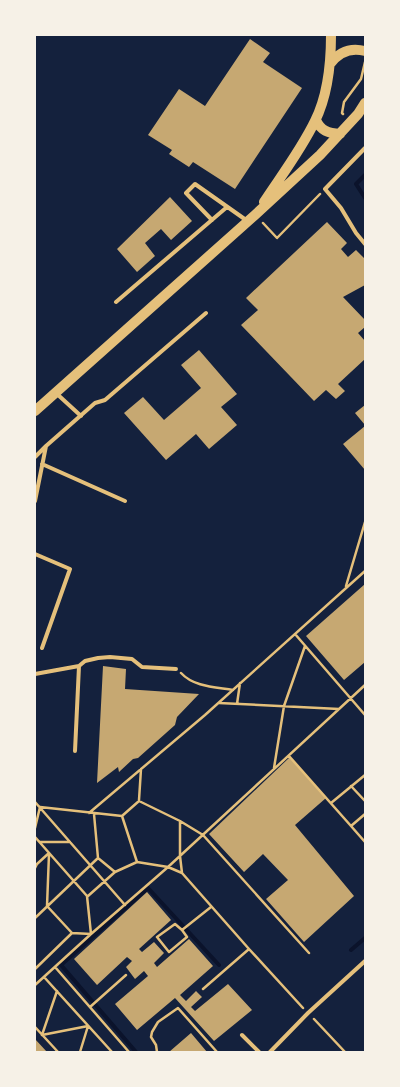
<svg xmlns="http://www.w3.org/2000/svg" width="400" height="1087" viewBox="0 0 400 1087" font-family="'Golos Text',sans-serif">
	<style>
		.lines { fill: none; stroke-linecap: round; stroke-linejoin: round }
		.stream { stroke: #0b132b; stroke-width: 4 }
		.building { fill: #c6a872 }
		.path { stroke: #e5c07b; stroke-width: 2.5 }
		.service { stroke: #e5c07b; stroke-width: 4 }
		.secondary { stroke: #e5c07b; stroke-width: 10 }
	</style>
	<rect width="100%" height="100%" fill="#14213d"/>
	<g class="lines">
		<path class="stream" d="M365,175L356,184L365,198
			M351,950L365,938
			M136,1052L61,965L148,888L219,965"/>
	</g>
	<path class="building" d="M250,39L270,53L263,62L302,88L235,189L193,162L189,167L169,154L172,150L148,135L179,89L205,106Z
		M170,197L192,221L171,240L161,229L145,243L155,256L137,272L117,249Z
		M327,222L347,243L341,249L348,257L356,250L365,259V285L343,297L365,320V327L358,333L365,341V359L338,384L345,391L336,399L326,390L314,401L241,325L258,310L246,298Z
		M199,350L237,394L221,407L237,425L209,449L196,434L166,460L124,413L143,397L164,420L201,388L181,365Z
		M365,405V425L355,413Z
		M365,426V470L343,444Z
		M365,584V662L344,680L306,636Z
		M103,666L126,669L125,689L199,694L177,717L175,725L138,758L133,759L119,772L118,767L97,783Z
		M290,757L326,798L295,825L354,896L304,942L266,899L288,880L263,854L244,872L209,834Z
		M147,892L171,920L139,949L142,952L154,942L164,953L154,963L157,967L189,939L213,966L180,995L186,1001L196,991L202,997L191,1007L195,1011L228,984L252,1010L214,1041L175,998L137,1030L115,1004L148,976L144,971L135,979L126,967L132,961L127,957L97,985L74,959Z
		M191,1033L207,1052H169Z
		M35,1039L47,1052H35Z"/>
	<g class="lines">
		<path class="path" d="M343,114L342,113L344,102L361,79L365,62
			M263,223L277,238L320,194
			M346,586L365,522
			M295,634L365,715
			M181,673C194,687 215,687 233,690
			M219,703L339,709
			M237,704L240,683
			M289,756L351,826
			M274,768L284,706L305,646
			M351,786L365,801
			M139,800L141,769
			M35,802L125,905
			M331,803L365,775
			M89,813L205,715L365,571
			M94,814L98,858L115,872L137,862L122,816
			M365,814L351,826L365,842
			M180,821V856L182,873
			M35,828L40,807L122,816L139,801L180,821L203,835L309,953
			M35,837L87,896L91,934L168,867L182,873L249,949L303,1008
			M40,842H70
			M49,854L47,906L72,933
			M137,862L168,867L365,685
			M35,868L37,864L49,853
			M88,896L115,872
			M35,918L98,858
			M182,930L175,924L157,937L169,952L187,937L182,930L211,907
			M55,967L129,1052
			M35,969L72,933L91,934
			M44,977L112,1052
			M35,985L91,934
			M203,989L249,949
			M57,991L42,1035L88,1026L80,1052
			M90,1007L126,975
			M314,1019L345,1052
			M35,1027L58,1052
			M157,1052L156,1045L151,1037L152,1032L158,1022L178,1008L217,1052"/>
		<path class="service" d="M365,148L325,189L341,208L356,233L365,244
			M212,220L186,193L195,184L246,220
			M116,302L227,207
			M57,394L81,416
			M35,457L46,446L95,403L105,400L206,313
			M42,464L125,501
			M35,501L46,446
			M35,554L70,569L42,648
			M35,674L79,666L85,661L98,658L110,657L132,659L142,667L176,669
			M75,751L79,666
			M242,1035L259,1052
			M270,1052L308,1013L365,961"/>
		<path class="secondary" d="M330,64C339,52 350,47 365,51
			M316,120C321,131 328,133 340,134
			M264,202C281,176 301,150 315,121C328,95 331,64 331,35
			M35,411L255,215L320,155L358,114L365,103"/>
	</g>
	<rect width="400" height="1087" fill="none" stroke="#f6f1e7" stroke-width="72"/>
</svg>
